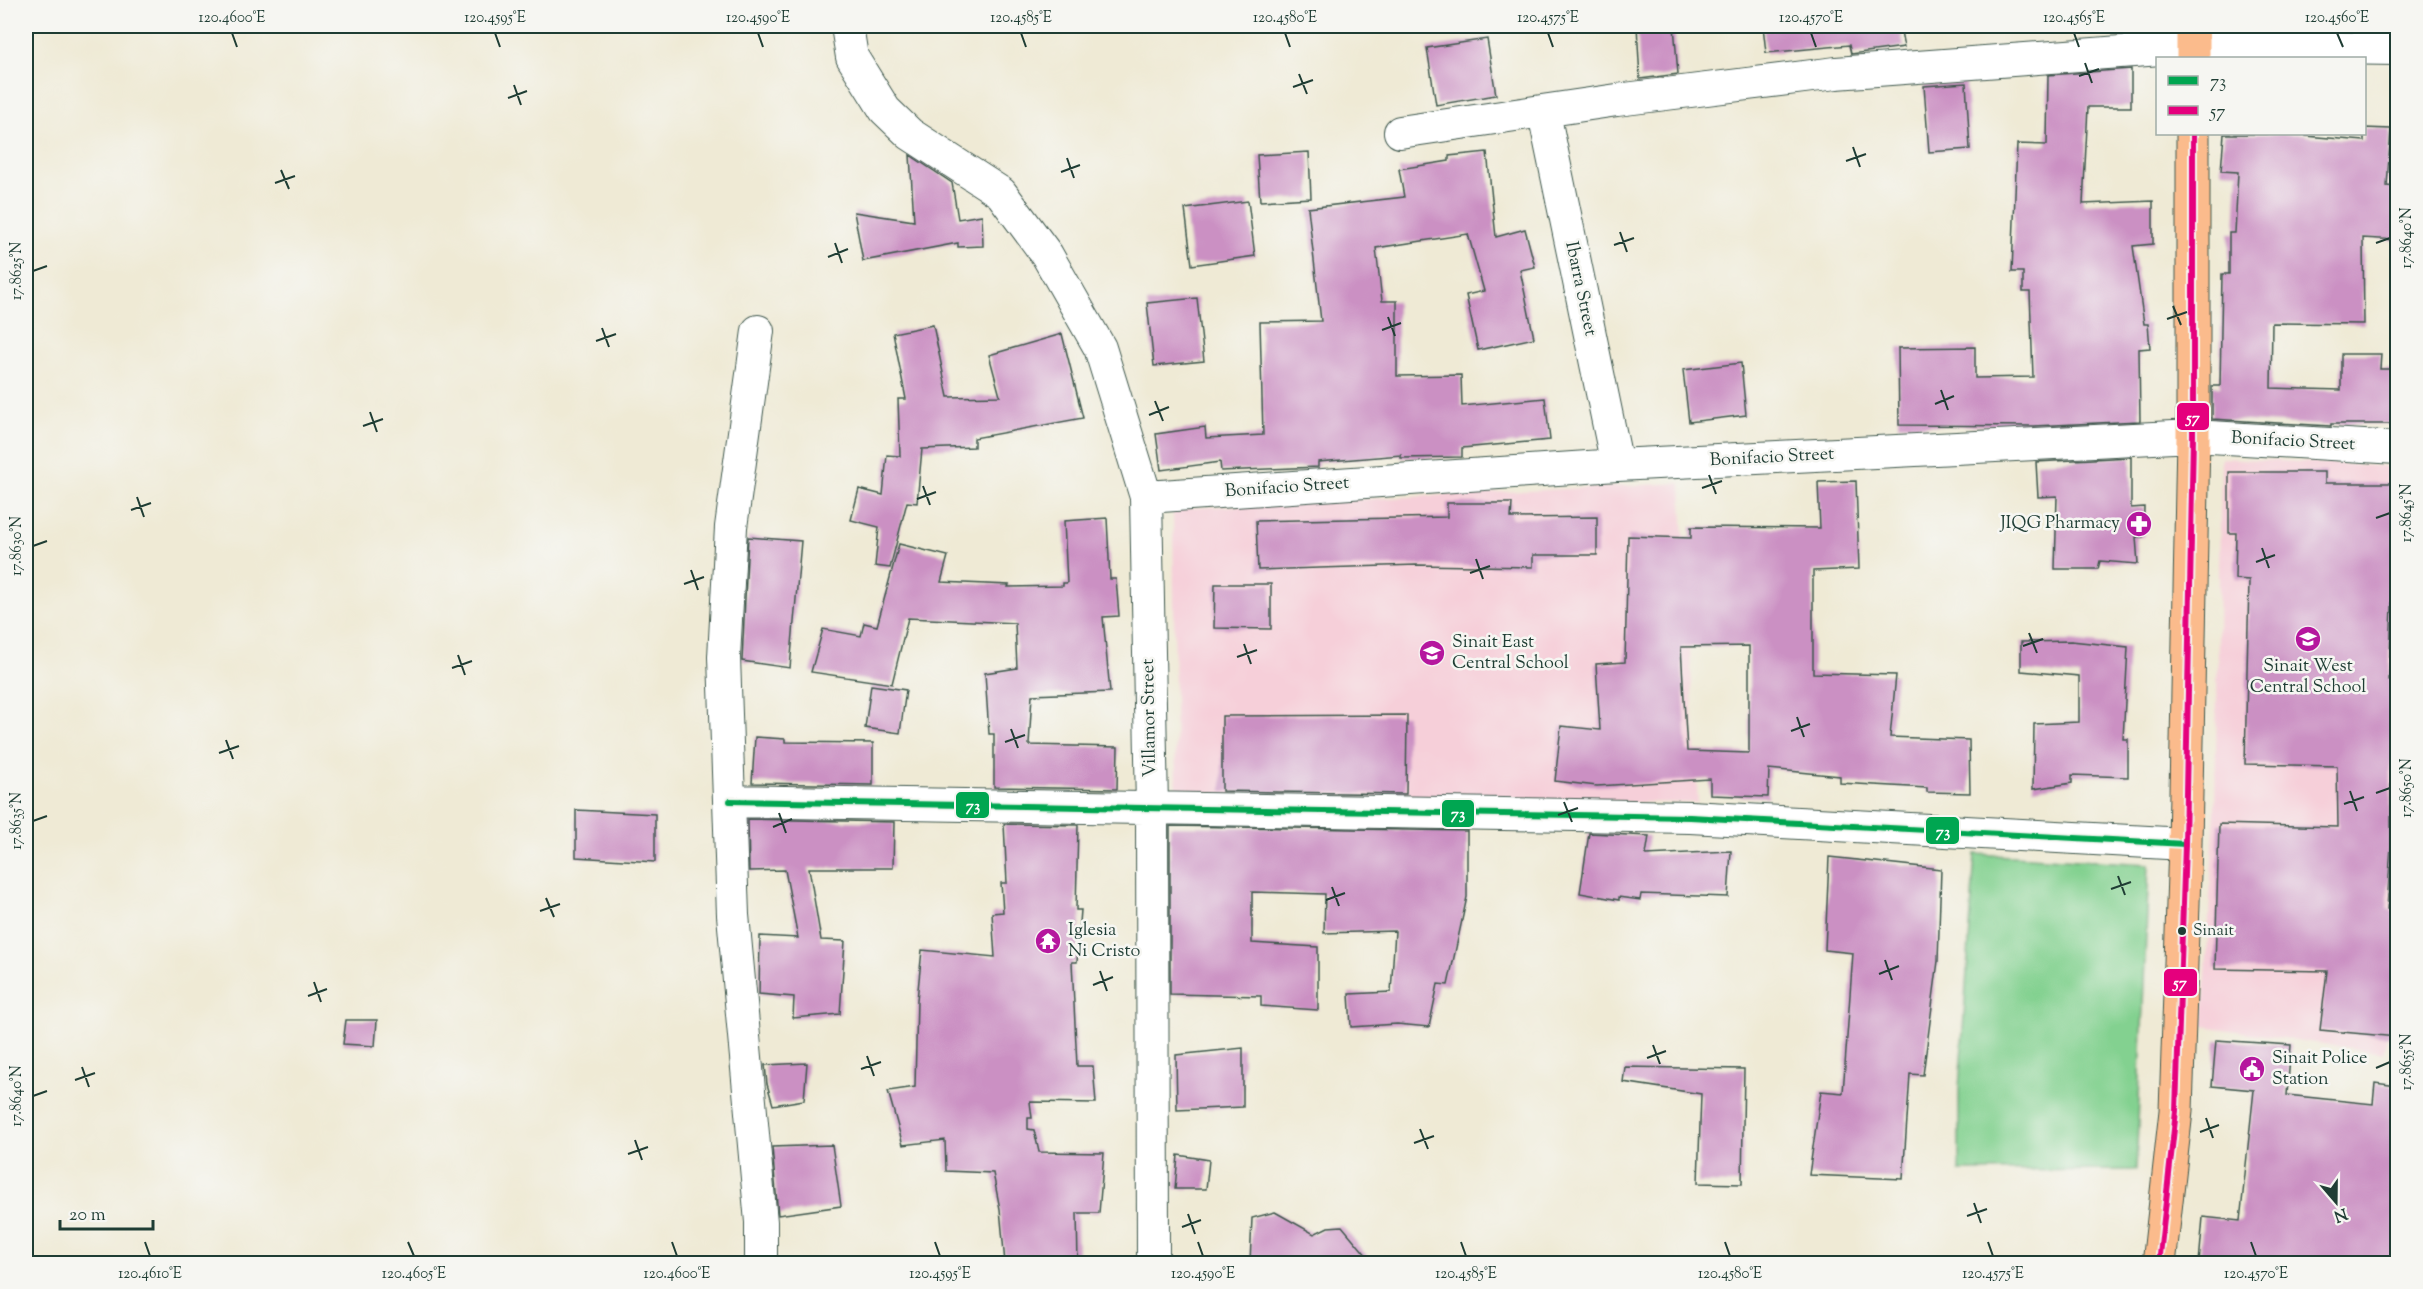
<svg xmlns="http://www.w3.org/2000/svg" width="2423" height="1289" viewBox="0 0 2423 1289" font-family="'Sorts Mill Goudy',serif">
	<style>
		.built { fill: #f6cfd9 }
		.green { fill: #83d190; stroke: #518762; stroke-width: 1.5 }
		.building { fill: #cb90c3; fill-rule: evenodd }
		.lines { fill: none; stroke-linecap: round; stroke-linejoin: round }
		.minor-casing { stroke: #3e574c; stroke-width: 34 }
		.trunk-casing { stroke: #3e574c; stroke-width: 35 }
		.minor { stroke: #fff; stroke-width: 32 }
		.trunk { stroke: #fbbb8c; stroke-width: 33 }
		.bus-1-casing { stroke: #f6f6f2; stroke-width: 10 }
		.bus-2-casing { stroke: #f6f6f2; stroke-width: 10 }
		.bus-1 { stroke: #00a651; stroke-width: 6 }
		.bus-2 { stroke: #e5007d; stroke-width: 6 }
		.ticks { fill: none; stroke: #1f3d34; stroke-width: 2 }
		.bus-dot { fill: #1f3d34; stroke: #f6f6f2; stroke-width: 2 }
		.labels { text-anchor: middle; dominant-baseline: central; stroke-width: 5; stroke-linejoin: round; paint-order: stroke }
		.bus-label { font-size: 16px; fill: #1f3d34; stroke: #f6f6f2; text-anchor: start }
		.street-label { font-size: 18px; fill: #1f3d34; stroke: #f6f6f2 }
		.poi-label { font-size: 18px; fill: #1f3d34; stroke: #f6f6f2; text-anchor: start }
		.line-badge { stroke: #f6f6f2; stroke-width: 2 }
		.badge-label { font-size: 16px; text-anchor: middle; font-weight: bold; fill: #fff }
		.neatline { fill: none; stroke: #1f3d34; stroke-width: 2 }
		.ticks-label { font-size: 15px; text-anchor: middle; fill: #1f3d34 }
	</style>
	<rect width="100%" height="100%" fill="#f6f6f2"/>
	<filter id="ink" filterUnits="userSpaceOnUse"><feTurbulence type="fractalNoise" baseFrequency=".0167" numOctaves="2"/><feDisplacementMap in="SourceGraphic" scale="12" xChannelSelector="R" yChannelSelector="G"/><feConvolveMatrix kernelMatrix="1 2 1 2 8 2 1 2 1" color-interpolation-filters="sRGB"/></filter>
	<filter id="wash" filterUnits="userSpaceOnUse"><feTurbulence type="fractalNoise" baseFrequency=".008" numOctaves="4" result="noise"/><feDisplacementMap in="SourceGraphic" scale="24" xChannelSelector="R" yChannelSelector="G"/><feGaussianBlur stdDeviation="1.35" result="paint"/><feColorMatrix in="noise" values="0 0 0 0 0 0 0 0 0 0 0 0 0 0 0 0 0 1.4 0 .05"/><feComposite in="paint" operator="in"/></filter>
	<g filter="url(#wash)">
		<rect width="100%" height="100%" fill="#efead5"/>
		<path class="built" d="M2218,26H2398L2397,34L2217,31Z
			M2221,458L2397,467L2398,987L2383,1053L2203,1026L2215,810Z
			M1681,483L1698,803L1176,796L1173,509Z"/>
		<path class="green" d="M1975,854L2149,864L2136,1170L1959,1171V1089Z"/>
		<g id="blocks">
			<path class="building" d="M1637,26H1674L1678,74L1640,79Z
				M1763,26H1900L1904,47L1851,54L1849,45L1766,53Z
				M1487,39L1496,95L1436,105L1427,48Z
				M2131,69V107H2088L2083,204L2153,201V244L2133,246L2144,324H2148L2150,348L2139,349L2140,421L2033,426L1899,425L1898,348L1975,347V378L2033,377L2030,292H2023V272H2012L2017,144L2047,145L2048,75Z
				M1966,83L1970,149L1929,152L1924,86Z
				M2364,128L2391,129L2387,186L2397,187V240L2363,238L2364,324L2272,323L2271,388L2341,390V354H2381L2380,369H2397V424H2331V426L2212,419V386H2220L2222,274H2229V233H2235L2238,172L2221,171L2224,134H2306V136L2364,141Z
				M1309,152L1311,198L1260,201L1257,155Z
				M1487,152L1496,237L1525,229L1535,267L1520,270L1534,338L1478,350L1466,295L1484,291L1468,234L1376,248L1382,301H1397V376L1461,375L1462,406L1545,398L1550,440L1462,448V457L1401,458V455L1318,462V467L1221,471L1220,462L1161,470L1156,434L1205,427L1206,438L1263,435L1260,322L1321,321L1308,208L1404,197L1399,169L1449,161V156Z
				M910,155L952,183L958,219L982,215L983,246L958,247V243L863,261L854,212L914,221Z
				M1248,201L1255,256L1192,265L1185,209Z
				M1197,298L1204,361L1154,366L1147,303Z
				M933,325L948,397L1000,396L989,355L1062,334L1083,418L974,438V447L922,449L917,503L907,502L890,568L875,566L879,527L851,520L859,489L883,495L887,455L900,456L898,399H906L893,333Z
				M1741,363L1746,415L1689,422L1683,370Z
				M2131,457V508L2144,507L2143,537H2136L2138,564L2100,561L2098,569H2055L2057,496L2038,497L2036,462Z
				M2229,472H2325V483H2397L2389,680H2396L2397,762H2391V846L2387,909L2397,910V1037L2320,1030L2327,971L2215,969L2219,824L2338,827L2337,766L2245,764L2249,580L2235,579L2236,533H2229Z
				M1856,481L1859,569L1813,571V673L1896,675L1890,737L1969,740L1970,793L1927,792V788L1840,783V776L1769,769L1768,797L1710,795V779L1597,786L1555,781L1561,726L1600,730L1596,664L1625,662L1628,536L1691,538V527L1820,528L1818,482ZM1749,646V753L1687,751L1681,647Z
				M1447,503H1512L1511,518L1597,517V555H1533V567L1417,565L1258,570L1256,521L1447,517Z
				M1107,518L1110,579H1116L1119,616L1103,617L1110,692L1032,695L1029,745L1118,747L1117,789L994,787V734H989L985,673L1017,668L1015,623L908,618L892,684L811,672L823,629L861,636L864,623L877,626L899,544L948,556L941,582L1009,585L1008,587L1063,586V583H1067L1064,521Z
				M748,537L801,541L790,668L742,661Z
				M1215,584H1271V629L1214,628Z
				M2071,641L2128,647L2123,739H2128V777L2072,775V783L2033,789L2034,724L2079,722V676L2021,671V642Z
				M871,685L906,690L900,733L865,728Z
				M1407,715L1406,794L1222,791V716Z
				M755,737L785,739V742L873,743V785L752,783Z
				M576,810L655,814V862L576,857Z
				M748,819L894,822L893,868H809L821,940L845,941L840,1014L793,1018L794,997L759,994L760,936L798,938L785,870L749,871Z
				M1004,824L1078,825L1076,910H1081L1077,962H1072L1077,1066H1093L1096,1103L1030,1102L1032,1118H1028V1129L1034,1130L1039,1152L1104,1153L1099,1213H1077L1078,1263H1005L1000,1209L993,1173L946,1171L945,1140L903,1145L888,1091L915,1087L917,1000L922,950L995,957L992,913L1003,912L1001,883H1007Z
				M1170,826L1467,831V897L1448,985L1438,984L1429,1027L1397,1024L1351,1027L1349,994L1391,992L1395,931L1324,933L1325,894L1252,892V943L1318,947V1010L1261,1006V996L1170,994Z
				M1589,833L1649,836L1646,855L1731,851L1728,897L1641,894L1640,900L1619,897V900L1580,893Z
				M1829,857L1941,869L1938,961L1923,1075L1910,1074L1903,1179L1809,1175L1821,1091L1843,1093L1853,953L1825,950Z
				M346,1020H377L375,1046L343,1044Z
				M2216,1040L2291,1045L2287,1095L2373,1104L2375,1083L2397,1086V1263H2199L2203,1217L2240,1221L2254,1090L2212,1086Z
				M1243,1048V1107L1177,1110L1176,1055Z
				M807,1063L804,1100L773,1105L767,1084L765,1065Z
				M1625,1067L1744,1069L1742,1184L1698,1183L1701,1094L1623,1082Z
				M832,1145L841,1206L778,1215L772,1147Z
				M1178,1155L1209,1160L1206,1189H1175Z
				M1275,1212L1314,1234L1328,1227L1342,1226L1373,1263H1250L1252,1218Z"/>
		</g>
	</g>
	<g filter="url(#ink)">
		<use href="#blocks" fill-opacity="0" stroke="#3e574c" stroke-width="1.5"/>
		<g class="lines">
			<g class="minor-casing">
				<path id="minor" d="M847,26L852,57L885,110L910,134L1001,193L1047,255L1100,348L1146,497L1152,808L1153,1264
					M1544,113L1617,465
					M1400,132L1617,100L1836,73L2202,46L2398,49
					M758,331L731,527L724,657L733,915L761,1222V1264
					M1146,497L1617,465L2193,436L2398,448
					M730,801L1690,817L2185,844"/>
			</g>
			<g class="trunk-casing">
				<path id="trunk" d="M2193,58V26
					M2159,1264L2176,1111L2185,844L2193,436V134"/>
			</g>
			<use href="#minor" class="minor"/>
			<use href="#trunk" class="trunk"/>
			<g class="bus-1-casing">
				<path id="bus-1" d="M730,801L1690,817L2185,844"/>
			</g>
			<g class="bus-2-casing">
				<path id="bus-2" d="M2159,1264L2176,1111L2185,844L2193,436V134"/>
			</g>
			<use href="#bus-1" class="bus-1"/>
			<use href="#bus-2" class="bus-2"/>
		</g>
	</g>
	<path class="ticks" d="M232,33L237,47M495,33L500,47M758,33L763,47M1021,33L1026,47M1285,33L1290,47M1548,33L1553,47M1811,33L1816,47M2074,33L2079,47M2337,33L2343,47M2085,63L2092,83M1299,74L1307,94M2079,76L2099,69M514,85L521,105M1293,87L1313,80M508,98L527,91M1853,147L1860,167M1067,158L1074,178M1846,161L1866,154M281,170L289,189M1061,172L1080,165M275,183L295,176M1620,232L1627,252M835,243L842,263M2376,243L2390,238M1614,245L1634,238M828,257L848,249M33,271L47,266M2173,306L2181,325M1388,317L1395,336M2167,319L2187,312M602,328L609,347M1382,330L1401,323M596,341L616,334M1941,390L1948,410M1155,401L1163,421M1935,404L1954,396M370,412L377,432M1149,415L1169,407M363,426L383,419M1709,475L1716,494M923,486L930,505M1702,488L1722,481M137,497L144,517M917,499L936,492M131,510L151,503M2376,518L2390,513M33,546L47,541M2262,548L2269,568M1476,559L1483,579M2256,562L2275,555M691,570L698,590M1470,573L1490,566M684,584L704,577M2029,633L2037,653M1244,644L1251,664M2023,646L2043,639M458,655L465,675M1237,657L1257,650M452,668L472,661M1797,717L1804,737M1011,729L1018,748M1791,731L1810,724M226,740L233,759M1005,742L1025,735M219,753L239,746M2350,791L2357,811M2376,793L2390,788M1564,802L1572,822M2344,804L2364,797M779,813L786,833M1558,815L1578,808M33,821L47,816M773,827L792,819M2118,876L2125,895M1332,887L1339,906M2111,889L2131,882M546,898L554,917M1326,900L1345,893M540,911L560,904M1885,960L1892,980M1100,971L1107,991M1879,974L1899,966M314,982L321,1002M1093,985L1113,977M308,996L327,989M1653,1045L1660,1064M867,1056L874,1076M1647,1058L1666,1051M82,1067L89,1087M2376,1068L2390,1062M861,1069L881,1062M75,1080L95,1073M33,1096L47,1091M2206,1118L2213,1138M1420,1129L1428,1149M2200,1132L2219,1125M635,1140L642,1160M1414,1143L1434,1136M628,1154L648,1147M1974,1203L1981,1223M1188,1214L1195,1234M1967,1216L1987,1209M1182,1227L1201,1220M145,1242L150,1256M408,1242L414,1256M672,1242L677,1256M935,1242L940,1256M1198,1242L1203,1256M1461,1242L1466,1256M1725,1242L1730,1256M1988,1242L1993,1256M2251,1242L2256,1256"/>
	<defs>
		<g id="pharmacy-disc" transform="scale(1.35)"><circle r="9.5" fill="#b5179e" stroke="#f6f6f2"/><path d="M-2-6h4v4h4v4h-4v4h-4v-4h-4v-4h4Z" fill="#fff"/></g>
		<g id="school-disc" transform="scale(1.35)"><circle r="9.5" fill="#b5179e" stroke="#f6f6f2"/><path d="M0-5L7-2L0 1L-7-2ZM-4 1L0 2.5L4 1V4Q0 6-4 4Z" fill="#fff"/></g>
		<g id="temple-disc" transform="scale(1.35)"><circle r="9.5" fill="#b5179e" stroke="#f6f6f2"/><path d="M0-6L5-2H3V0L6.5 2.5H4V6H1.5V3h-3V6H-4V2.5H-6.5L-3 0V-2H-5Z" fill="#fff"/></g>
		<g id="civic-disc" transform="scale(1.35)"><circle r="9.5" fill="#b5179e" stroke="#f6f6f2"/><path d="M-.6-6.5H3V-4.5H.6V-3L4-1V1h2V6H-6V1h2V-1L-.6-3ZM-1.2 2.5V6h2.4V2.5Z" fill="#fff"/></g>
	</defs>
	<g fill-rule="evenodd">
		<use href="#pharmacy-disc" x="2139" y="524"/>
		<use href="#school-disc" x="2308" y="639"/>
		<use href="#school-disc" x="1432" y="653"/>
		<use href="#temple-disc" x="1048" y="941"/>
		<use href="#civic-disc" x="2252" y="1069"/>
	</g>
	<circle class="bus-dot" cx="2182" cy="931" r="5"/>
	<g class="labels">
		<g class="bus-label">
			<text x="2193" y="931">Sinait</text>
		</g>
		<g class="street-label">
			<text transform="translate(1580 289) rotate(78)">Ibarra Street</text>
			<text transform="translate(2293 442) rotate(3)">Bonifacio Street</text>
			<text transform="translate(1772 458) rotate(-3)">Bonifacio Street</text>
			<text transform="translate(1287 488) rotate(-4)">Bonifacio Street</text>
			<text transform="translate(1150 718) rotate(-91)">Villamor Street</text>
		</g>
		<g class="poi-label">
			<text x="2120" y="524" text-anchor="end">JIQG Pharmacy</text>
			<text x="1452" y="643">Sinait East<tspan x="1452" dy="21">Central School</tspan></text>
			<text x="2308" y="667" text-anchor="middle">Sinait West<tspan x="2308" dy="21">Central School</tspan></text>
			<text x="1068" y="931">Iglesia<tspan x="1068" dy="21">Ni Cristo</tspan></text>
			<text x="2272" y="1059">Sinait Police<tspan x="2272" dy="21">Station</tspan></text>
		</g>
	</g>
	<g class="line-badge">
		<rect x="2176" y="402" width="34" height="29" rx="6" fill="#e5007d"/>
		<rect x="955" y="791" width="35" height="28" rx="6" fill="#00a651"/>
		<rect x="1441" y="799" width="34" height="29" rx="6" fill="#00a651"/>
		<rect x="1925" y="816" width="35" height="29" rx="6" fill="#00a651"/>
		<rect x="2163" y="968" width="35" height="29" rx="6" fill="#e5007d"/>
	</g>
	<g class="badge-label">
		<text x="2193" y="423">57</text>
		<text x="973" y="811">73</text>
		<text x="1458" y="819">73</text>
		<text x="1943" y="837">73</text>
		<text x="2180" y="988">57</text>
	</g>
	<rect width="2423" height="1289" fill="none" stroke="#f6f6f2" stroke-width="66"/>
	<rect x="2156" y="57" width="210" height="78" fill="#f6f6f2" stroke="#a0aca6" stroke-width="1.5"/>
	<rect x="2168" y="76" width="30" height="9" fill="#00a651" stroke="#a0aca6" stroke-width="1.5"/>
	<text x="2210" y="87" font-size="18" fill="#1f3d34">73</text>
	<rect x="2168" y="106" width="30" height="9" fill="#e5007d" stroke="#a0aca6" stroke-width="1.5"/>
	<text x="2210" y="117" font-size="18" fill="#1f3d34">57</text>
	<g transform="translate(2336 1202) rotate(160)" stroke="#f6f6f2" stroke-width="4.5" paint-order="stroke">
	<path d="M0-4.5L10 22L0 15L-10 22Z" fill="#1f3d34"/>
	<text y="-9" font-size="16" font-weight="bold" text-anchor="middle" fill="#1f3d34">N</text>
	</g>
	<path d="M60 1220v9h93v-9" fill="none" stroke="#1f3d34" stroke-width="3"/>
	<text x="69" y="1220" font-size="18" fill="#1f3d34" stroke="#f6f6f2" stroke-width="4.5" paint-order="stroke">20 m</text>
	<rect x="33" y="33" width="2357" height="1223" class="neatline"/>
	<g class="ticks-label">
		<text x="232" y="22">120.4600°E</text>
		<text x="495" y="22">120.4595°E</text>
		<text x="758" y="22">120.4590°E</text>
		<text x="1021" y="22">120.4585°E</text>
		<text x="1285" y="22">120.4580°E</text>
		<text x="1548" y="22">120.4575°E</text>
		<text x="1811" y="22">120.4570°E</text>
		<text x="2074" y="22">120.4565°E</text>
		<text x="2337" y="22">120.4560°E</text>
		<text transform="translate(2406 238) rotate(-90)" y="5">17.8640°N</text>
		<text transform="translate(16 271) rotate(-90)" y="5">17.8625°N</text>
		<text transform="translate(2406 513) rotate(-90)" y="5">17.8645°N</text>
		<text transform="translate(16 546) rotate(-90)" y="5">17.8630°N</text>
		<text transform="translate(2406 788) rotate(-90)" y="5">17.8650°N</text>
		<text transform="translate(16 821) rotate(-90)" y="5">17.8635°N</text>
		<text transform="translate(2406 1062) rotate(-90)" y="5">17.8655°N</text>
		<text transform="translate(16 1096) rotate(-90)" y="5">17.8640°N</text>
		<text x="150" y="1278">120.4610°E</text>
		<text x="414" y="1278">120.4605°E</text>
		<text x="677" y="1278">120.4600°E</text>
		<text x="940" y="1278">120.4595°E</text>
		<text x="1203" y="1278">120.4590°E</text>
		<text x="1466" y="1278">120.4585°E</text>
		<text x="1730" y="1278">120.4580°E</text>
		<text x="1993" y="1278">120.4575°E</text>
		<text x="2256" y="1278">120.4570°E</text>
	</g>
</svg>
